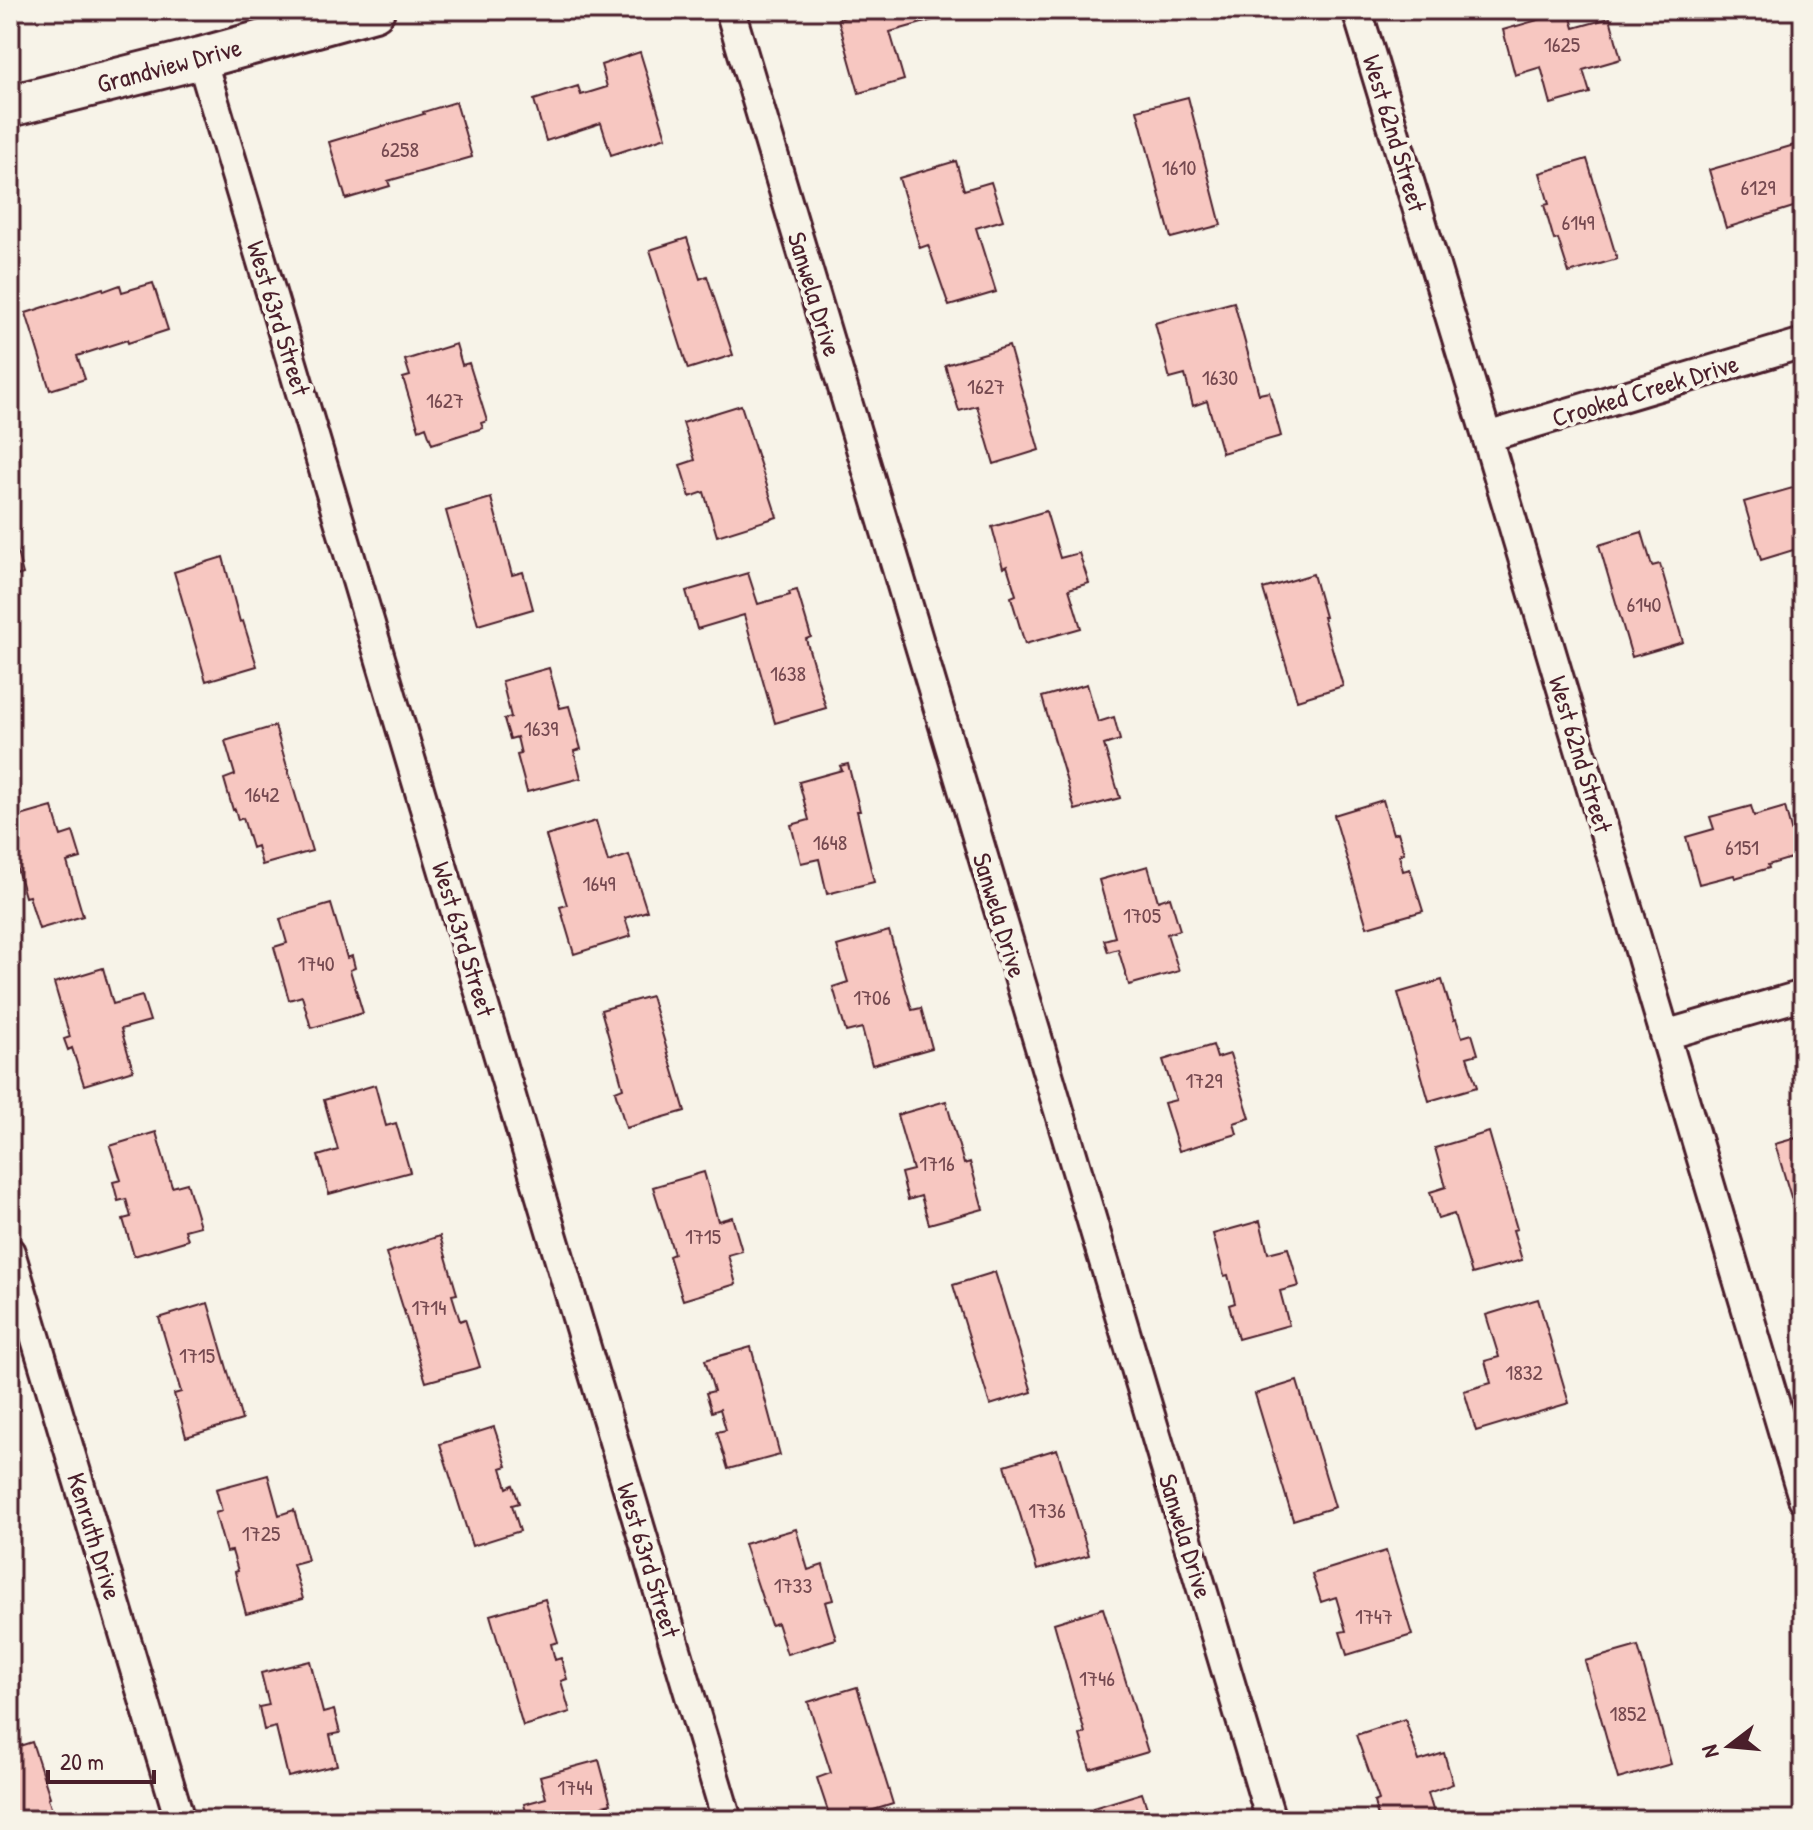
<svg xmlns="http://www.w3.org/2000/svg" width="1813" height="1830" viewBox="0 0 1813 1830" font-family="'Patrick Hand',sans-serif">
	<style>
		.building { fill: #f7c7c1; stroke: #4a1f2b; stroke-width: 2 }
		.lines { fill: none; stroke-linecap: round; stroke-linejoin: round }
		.minor-casing { stroke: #4a1f2b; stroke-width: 34 }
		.secondary-casing { stroke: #4a1f2b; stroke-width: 46 }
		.minor { stroke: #f7f3e8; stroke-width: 28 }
		.secondary { stroke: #f7f3e8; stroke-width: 40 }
		.labels { text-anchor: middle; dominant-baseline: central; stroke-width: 8; stroke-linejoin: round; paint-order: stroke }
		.number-label { font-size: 22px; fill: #754950 }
		.street-label { font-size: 26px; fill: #4a1f2b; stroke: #f7f3e8 }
	</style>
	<rect width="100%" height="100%" fill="#f7f3e8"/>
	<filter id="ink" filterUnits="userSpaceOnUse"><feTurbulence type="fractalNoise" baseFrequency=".0125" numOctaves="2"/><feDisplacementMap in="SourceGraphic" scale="16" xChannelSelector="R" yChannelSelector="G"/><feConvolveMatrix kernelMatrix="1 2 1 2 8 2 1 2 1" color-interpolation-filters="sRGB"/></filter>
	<g filter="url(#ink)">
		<path class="building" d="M855,10H964L965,11L890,32L904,80L859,93L838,19L856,14Z
			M1569,11L1574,28L1610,18L1621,59L1583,70L1590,93L1551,104L1541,67L1515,75L1503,30Z
			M640,52L666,137L611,155L601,123L546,141L534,100L578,86L581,95L607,87L601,65Z
			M1188,97L1221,225L1171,238L1137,110Z
			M456,102L472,157L388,181L390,186L346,199L329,142L424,114L423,112Z
			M1801,143L1803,149V204L1726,228L1709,170Z
			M1587,159L1617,259L1569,273L1558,239L1554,240L1544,205L1549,204L1540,173Z
			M956,161L964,190L991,182L1003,220L976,228L996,292L949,306L928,245L920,248L899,178Z
			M687,238L700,279L707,276L733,355L688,369L650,250Z
			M153,283L168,330L128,343L127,340L77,356L85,379L50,390L26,313L103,288L104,291L120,285L122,292Z
			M1234,302L1259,394L1269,392L1281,436L1222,453L1207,401L1193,406L1185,375L1170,379L1155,323Z
			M456,344L462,365L469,363L487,421L481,423L483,428L432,444L426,427L419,430L403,378L410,376L405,360Z
			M1009,346L1039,450L994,464L977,406L959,411L945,365Z
			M741,405L777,517L717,536L704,492L690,497L680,465L695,460L683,423Z
			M1803,485V547L1761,560L1744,502Z
			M491,498L512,575L523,572L533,609L478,625L446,511Z
			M1046,511L1060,558L1079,553L1089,583L1069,589L1081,628L1025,644L1011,597L1016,595L1007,566L1003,568L992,527Z
			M10,526L23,574L10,578Z
			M1642,532L1652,566L1660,564L1683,642L1632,657L1599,545Z
			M223,557L240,622L243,621L257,666L206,681L174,572Z
			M748,573L758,604L790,595L789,592L797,590L811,637L806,639L826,708L775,723L744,615L697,629L686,591Z
			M1313,574L1325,617H1323L1343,686L1297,700L1263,589Z
			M549,668L560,708L569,706L581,749L574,751L581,778L527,792L517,755L521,754L517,737L510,739L504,719L511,717L502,681Z
			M1087,684L1098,722L1114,717L1120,740L1104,745L1120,798L1075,810L1042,697Z
			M275,726L312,851L262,865L257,846L252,848L243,818L238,820L235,809L233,810L224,779L235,775L225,741Z
			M848,764L860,811H857L874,882L827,894L819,859L801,863L791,825L809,820L799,782L842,770L840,766Z
			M1383,800L1393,834L1398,832L1404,853L1399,855L1403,871L1410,869L1423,911L1367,927L1334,815Z
			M1751,806L1754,816L1785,807L1798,856L1768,865L1769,868L1735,878L1734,875L1699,884L1686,837L1714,829L1710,817Z
			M52,807L61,836L73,832L81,858L67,862L83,916L39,929L29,896L25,897L10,843V819Z
			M596,821L608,862L629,855L647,911L625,918L631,936L574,954L560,907L567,905L546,836Z
			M1148,866L1158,901L1170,897L1180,930L1167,934L1179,971L1129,985L1118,949L1108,952L1104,940L1115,937L1099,880Z
			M331,904L347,958L352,956L355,968L350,970L363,1013L311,1028L302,996L289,1000L274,947L287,943L280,919Z
			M889,931L912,1010L921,1008L932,1048L872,1065L862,1028L846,1032L833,987L848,982L837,946Z
			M103,968L113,1004L142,996L150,1021L121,1029L133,1070L84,1085L72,1048L68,1050L64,1039L70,1037L54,983Z
			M1442,980L1454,1020L1456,1019L1462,1037L1472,1034L1478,1054L1467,1057L1477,1087L1429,1101L1398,993Z
			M651,996L685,1111L626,1128L615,1091L623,1088L601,1010Z
			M1213,1045L1217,1058L1230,1054L1250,1118L1234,1123L1237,1134L1179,1151L1164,1103L1176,1100L1163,1060Z
			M375,1085L386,1126L396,1123L410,1172L329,1194L318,1156L338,1150L324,1100Z
			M946,1101L964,1164L970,1162L983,1209L929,1224L921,1196L908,1200L901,1173L913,1170L897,1115Z
			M156,1132L172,1187L187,1183L200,1226L185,1230L188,1240L134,1256L123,1219L131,1217L126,1199L118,1201L113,1182L121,1180L110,1146Z
			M1489,1132L1517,1229L1513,1230L1522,1260L1472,1274L1454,1214L1438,1219L1430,1192L1446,1187L1435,1148Z
			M1803,1136V1237L1775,1144Z
			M704,1172L718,1221L732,1217L742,1251L728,1255L736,1284L683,1300L669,1256L674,1254L653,1187Z
			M1260,1221L1268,1253L1288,1248L1299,1286L1280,1291L1289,1325L1238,1339L1229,1305L1235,1303L1228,1275L1224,1276L1213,1234Z
			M440,1236L457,1294L452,1295L460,1321L465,1319L480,1367L426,1382L386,1253Z
			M995,1272L1032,1392L990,1405L953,1285Z
			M1538,1299L1569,1403L1476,1431L1464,1391L1491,1383L1485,1361L1499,1357L1486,1315Z
			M208,1303L242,1420L186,1437L174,1394L181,1392L159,1318Z
			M751,1347L780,1455L728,1469L717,1432L726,1430L720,1409L712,1412L706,1393L714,1391L705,1360Z
			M1297,1381L1335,1507L1293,1520L1255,1394Z
			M494,1427L507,1466L501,1468L507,1488L513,1485L519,1503L512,1505L520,1531L472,1546L440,1444Z
			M1057,1449L1089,1555L1037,1570L1005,1465Z
			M268,1475L279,1515L294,1510L308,1560L293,1564L303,1599L246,1614L235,1572L238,1571L232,1551L226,1552L215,1513L222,1511L216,1489Z
			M796,1529L808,1570L823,1565L833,1600L825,1602L836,1639L787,1654L777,1623L771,1625L744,1544Z
			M1386,1551L1412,1635L1347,1655L1340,1632L1346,1631L1336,1597L1321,1602L1312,1574Z
			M545,1599L558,1642L551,1644L555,1660L561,1658L567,1679L561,1681L570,1712L523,1726L490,1615Z
			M1103,1608L1148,1752L1090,1769L1080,1735L1085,1733L1054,1623Z
			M1638,1646L1671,1764L1618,1779L1585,1661Z
			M310,1661L323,1713L334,1710L340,1733L330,1735L337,1765L288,1777L276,1727L264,1730L259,1707L269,1705L261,1673Z
			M857,1687L893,1804L841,1820H831L817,1778L831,1773L808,1702Z
			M1405,1719L1419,1761L1444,1753L1453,1784L1428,1793L1436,1820H1379L1374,1802L1379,1800L1356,1735Z
			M32,1742L50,1797L48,1798L55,1820H10V1749Z
			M599,1760L611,1804L602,1806L606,1820H528L524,1804L546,1798L540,1776Z
			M1142,1793L1151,1820H1096L1093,1808Z"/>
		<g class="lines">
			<g class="minor-casing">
				<path id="minor" d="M730,10L1271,1820
					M1357,10L1487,437L1803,1498
					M201,58L727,1820
					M1487,437L1803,343
					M1665,1035L1803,995
					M10,1252L180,1820"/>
			</g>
			<g class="secondary-casing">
				<path id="secondary" d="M10,106L201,58L374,10"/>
			</g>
			<use href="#minor" class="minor"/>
			<use href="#secondary" class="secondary"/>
		</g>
	</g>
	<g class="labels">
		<g class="number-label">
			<text x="1562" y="44">1625</text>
			<text x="400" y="149">6258</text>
			<text x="1179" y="167">1610</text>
			<text x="1758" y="187">6129</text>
			<text x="1578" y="222">6149</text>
			<text x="1220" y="377">1630</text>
			<text x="986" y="386">1627</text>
			<text x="445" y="400">1627</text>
			<text x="1644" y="604">6140</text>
			<text x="788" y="673">1638</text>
			<text x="541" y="728">1639</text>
			<text x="262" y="794">1642</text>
			<text x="830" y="842">1648</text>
			<text x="1742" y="847">6151</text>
			<text x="599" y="883">1649</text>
			<text x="1142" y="915">1705</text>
			<text x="316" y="963">1740</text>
			<text x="872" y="997">1706</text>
			<text x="1204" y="1080">1729</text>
			<text x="937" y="1163">1716</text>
			<text x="703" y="1236">1715</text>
			<text x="429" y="1307">1714</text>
			<text x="197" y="1355">1715</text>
			<text x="1524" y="1372">1832</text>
			<text x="1047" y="1510">1736</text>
			<text x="261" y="1533">1725</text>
			<text x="793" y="1585">1733</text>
			<text x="1374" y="1616">1747</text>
			<text x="1097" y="1678">1746</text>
			<text x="1628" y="1713">1852</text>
			<text x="575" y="1787">1744</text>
		</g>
		<g class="street-label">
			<text transform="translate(169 65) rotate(-15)">Grandview Drive</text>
			<text transform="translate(1395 133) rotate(73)">West 62nd Street</text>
			<text transform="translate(815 294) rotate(73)">Sanwela Drive</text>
			<text transform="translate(279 318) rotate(73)">West 63rd Street</text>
			<text transform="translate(1645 390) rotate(-17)">Crooked Creek Drive</text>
			<text transform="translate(1581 754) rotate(73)">West 62nd Street</text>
			<text transform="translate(1000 915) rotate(73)">Sanwela Drive</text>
			<text transform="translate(464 939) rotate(73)">West 63rd Street</text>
			<text transform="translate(95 1536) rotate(73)">Kenruth Drive</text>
			<text transform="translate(1186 1536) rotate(73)">Sanwela Drive</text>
			<text transform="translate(649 1560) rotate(73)">West 63rd Street</text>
		</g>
	</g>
	<rect width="1813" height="1830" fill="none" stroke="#f7f3e8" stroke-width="40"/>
	<rect x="20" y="20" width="1773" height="1790" fill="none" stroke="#4a1f2b" stroke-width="3" filter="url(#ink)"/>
	<g transform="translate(1729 1746) rotate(254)" stroke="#f7f3e8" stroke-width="6" paint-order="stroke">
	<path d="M0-6L14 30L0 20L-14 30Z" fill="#4a1f2b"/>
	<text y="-12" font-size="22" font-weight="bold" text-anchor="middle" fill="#4a1f2b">N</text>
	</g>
	<path d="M48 1770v12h106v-12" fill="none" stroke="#4a1f2b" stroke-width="4"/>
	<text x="60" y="1770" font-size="24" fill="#4a1f2b" stroke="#f7f3e8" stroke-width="6" paint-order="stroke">20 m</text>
</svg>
